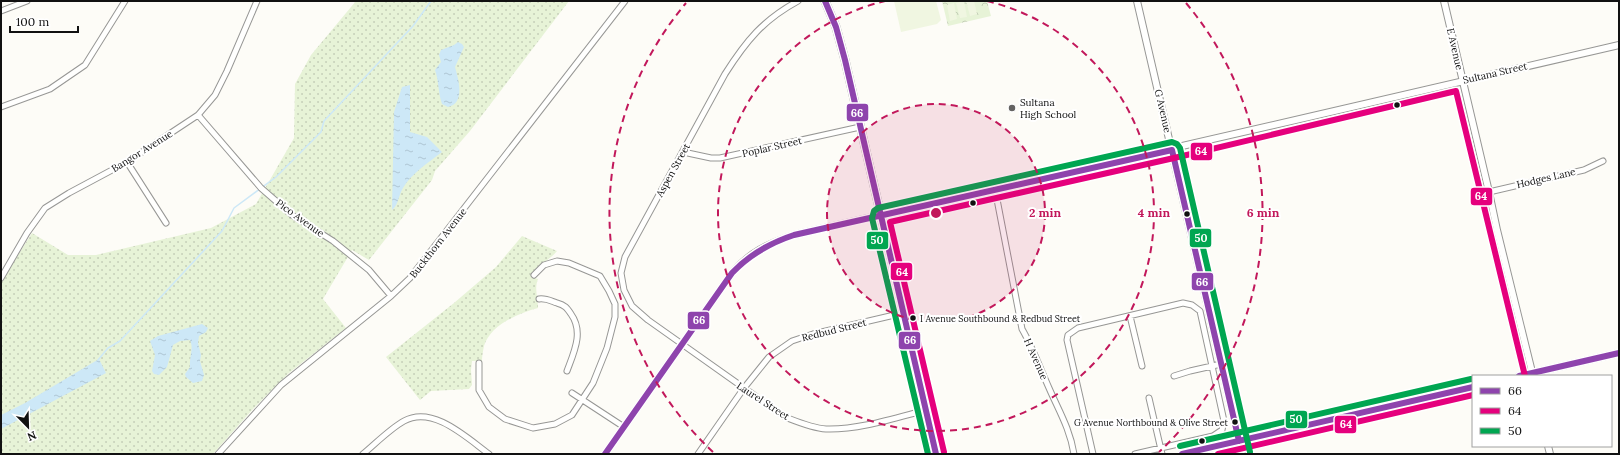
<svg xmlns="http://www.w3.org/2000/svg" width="1620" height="455" viewBox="0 0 1620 455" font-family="Lora,serif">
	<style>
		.grass { fill: url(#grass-dots) }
		.park { fill: url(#park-crowns) }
		.pitch { fill: #f0f6e1 }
		.water { fill: url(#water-ripples) }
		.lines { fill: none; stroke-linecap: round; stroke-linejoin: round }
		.stream { stroke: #cde8f7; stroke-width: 1.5 }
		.minor-casing { stroke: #979795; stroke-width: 7 }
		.tertiary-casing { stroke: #979795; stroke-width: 8 }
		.secondary-casing { stroke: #8e8d8b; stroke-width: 9 }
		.minor { stroke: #fffffe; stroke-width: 5 }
		.tertiary { stroke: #fffffe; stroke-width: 6 }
		.secondary { stroke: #f6f4eb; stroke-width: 7 }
		.bus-1-casing { stroke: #fff; stroke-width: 9 }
		.bus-2-casing { stroke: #fff; stroke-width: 9 }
		.bus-3-casing { stroke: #fff; stroke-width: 9 }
		.bus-1 { stroke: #8e44ad; stroke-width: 6 }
		.bus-2 { stroke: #e5007d; stroke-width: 6 }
		.bus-3 { stroke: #00a651; stroke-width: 6 }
		.ring { fill: none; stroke: #c2185b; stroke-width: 2; stroke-dasharray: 7 5 }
		.bus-dot { fill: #111; stroke: #fff; stroke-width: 1.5 }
		.poi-dot { fill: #646362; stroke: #fff; stroke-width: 1.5 }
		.labels { text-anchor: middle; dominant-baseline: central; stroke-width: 4; stroke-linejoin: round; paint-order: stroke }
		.bus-label { font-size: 9px; fill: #111; stroke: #fff; text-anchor: start }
		.street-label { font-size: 10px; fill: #111; stroke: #fff }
		.poi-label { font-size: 10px; fill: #111; stroke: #fff; text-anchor: start }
		.centre { fill: #c2185b; stroke: #fff; stroke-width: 2 }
		.ring-label { font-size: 12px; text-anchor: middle; font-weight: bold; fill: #c2185b; stroke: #fff; stroke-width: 4; stroke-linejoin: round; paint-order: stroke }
		.line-badge { stroke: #fff; stroke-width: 1.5 }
		.badge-label { font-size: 11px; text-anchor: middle; font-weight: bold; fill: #fff }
	</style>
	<defs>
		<pattern id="grass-dots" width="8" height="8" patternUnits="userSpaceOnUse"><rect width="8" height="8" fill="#e7f3d7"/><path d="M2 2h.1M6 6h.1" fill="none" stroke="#c5cfb8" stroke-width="1.8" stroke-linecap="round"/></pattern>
		<pattern id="park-crowns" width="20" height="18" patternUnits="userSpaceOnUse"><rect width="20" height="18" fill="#e7f3d7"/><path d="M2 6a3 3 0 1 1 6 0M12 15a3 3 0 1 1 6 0" fill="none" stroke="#c5cfb8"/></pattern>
		<pattern id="water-ripples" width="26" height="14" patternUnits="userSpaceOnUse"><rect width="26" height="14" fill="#cde8f7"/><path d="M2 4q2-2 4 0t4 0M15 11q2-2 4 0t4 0" fill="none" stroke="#afc6d3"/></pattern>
	</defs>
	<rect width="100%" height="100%" fill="#fdfcf7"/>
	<path class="grass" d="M356,1H569L470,131L435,171L432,180L369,260L352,250L323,299L346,328L289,373L253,409L213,454H1V282L32,233L68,255H96L211,228L256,204L294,138L295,84L311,55Z
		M522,236L557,251C548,262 539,263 531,277L538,279C534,289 538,297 538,308C519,313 490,325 484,346C483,351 482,356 482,361H472L471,370L472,385L469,389L431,391L420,400L386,357L454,303L496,267Z"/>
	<path class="park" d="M942,1H987L991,16L948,26Z"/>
	<path class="pitch" d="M894,1H936L941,20L937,24L901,32Z
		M964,1L967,17L960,18L956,3Z
		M966,1H974L977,14L970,16Z
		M954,3L957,19L950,21L947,5Z"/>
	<path class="water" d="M458,42L462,44L464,47L455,67C458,78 466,103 448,107L442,104C438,93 439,81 435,70L441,62L439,55L441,50L454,45Z
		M410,85V132L427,137L442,152C428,163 412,173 403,188C398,196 399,204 392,210L394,112L402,87Z
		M202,324L208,328L206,332L199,336L198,343L201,355L200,361L204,375L202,381L193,383L186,377L185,374L190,367C189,357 194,349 190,340L180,341L173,345L167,367L159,375L154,374L152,371L155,355L150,341L158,336Z
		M99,359L106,373L1,429V415L25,403Z"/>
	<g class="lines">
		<path class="stream" d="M98,360L108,348L120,341L222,231L234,208L276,177L321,132L324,121L413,26L431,1"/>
		<g class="minor-casing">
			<path id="minor" d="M798,1C763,20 746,41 725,74L625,257L621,273L624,290L632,306L648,320L785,417C798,422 812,428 826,429C858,430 895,418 926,410
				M1,11L27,1
				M1,107L50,89L85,65L125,1
				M198,115L261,188L292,215L333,241L369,270L391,296
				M683,152L711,158H720L860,127
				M127,162L166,223
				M995,189L1022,329C1033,348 1040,368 1049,388C1059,411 1070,429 1074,454
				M1489,192L1584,170L1603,161
				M1,278L27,233L45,208L69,193L127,162L198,115L215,95L227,71L257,1
				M539,299C546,298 551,301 557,303C565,305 567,308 571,314C584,332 574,352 567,371
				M1130,316L1142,366
				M479,363V390L489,407L505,419L533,428L555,424L572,415L593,383L607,348L615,317V304L609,291L600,276L569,263L557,261L544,265L534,275
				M1174,376L1190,371L1221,364
				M572,393L624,427
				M1149,398L1162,454
				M218,454L281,385L391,296L410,278L625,1
				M363,454C375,444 391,428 404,421C433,405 467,438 489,454
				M698,454L744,388L769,357L792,341L813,334L903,313
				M1093,454L1067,340L1068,335L1078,328L1183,303L1192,305L1200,311L1224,421L1222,430L1213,436L1135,454"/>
		</g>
		<g class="tertiary-casing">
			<path id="tertiary" d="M1137,1L1242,454
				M1444,1L1489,192L1497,230L1533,376
				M1519,376L1619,353
				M1548,446L1550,454
				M605,454L732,273C749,253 769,243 794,235C1069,174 1344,108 1619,45
				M1182,454L1473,387"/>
		</g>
		<g class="secondary-casing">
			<path id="secondary" d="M825,1L836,27L845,60L936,454"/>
		</g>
		<use href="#minor" class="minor"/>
		<use href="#tertiary" class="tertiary"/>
		<use href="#secondary" class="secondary"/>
		<g class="bus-1-casing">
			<path id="bus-1" d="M825,1L836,27L845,60L936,454
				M1519,376L1619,353
				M605,454L732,273C750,254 770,243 794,235L1172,150L1239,441
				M1182,454L1473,387"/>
		</g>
		<g class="bus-2-casing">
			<path id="bus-2" d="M944,452L890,222L1174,158L1456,91L1525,376
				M1218,454L1473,395"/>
		</g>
		<g class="bus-3-casing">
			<path id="bus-3" d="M1180,446L1471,379
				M928,454L872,218L874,211L878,208L1172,142L1177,144L1180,148L1250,452"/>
		</g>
		<use href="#bus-1" class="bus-1"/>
		<use href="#bus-2" class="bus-2"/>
		<use href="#bus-3" class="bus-3"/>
	</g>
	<circle cx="936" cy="213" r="109" fill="#c2185b" fill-opacity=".12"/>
	<g class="ring">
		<circle cx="936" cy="213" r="109"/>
		<path d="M987 1A218 218 0 1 1 885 1"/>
		<path d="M713 452A327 327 0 0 1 686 3M1186 3A327 327 0 0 1 1159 452"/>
	</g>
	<g class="bus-dot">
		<circle cx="1397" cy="105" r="3.5"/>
		<circle cx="973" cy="203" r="3.5"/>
		<circle cx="1187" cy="214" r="3.5"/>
		<circle cx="913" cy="318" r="3.5"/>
		<circle cx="1235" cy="422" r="3.5"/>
		<circle cx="1202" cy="441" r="3.5"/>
	</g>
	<circle class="poi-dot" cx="1012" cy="108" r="4"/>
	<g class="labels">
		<g class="bus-label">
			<text x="920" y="318">I Avenue Southbound &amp; Redbud Street</text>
			<text x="1228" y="422" text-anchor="end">G Avenue Northbound &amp; Olive Street</text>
		</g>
		<g class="street-label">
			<text transform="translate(1455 49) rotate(77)">E Avenue</text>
			<text transform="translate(1495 73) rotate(-13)">Sultana Street</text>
			<text transform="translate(1163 111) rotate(77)">G Avenue</text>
			<text transform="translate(772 147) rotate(-13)">Poplar Street</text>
			<text transform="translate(142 151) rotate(-32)">Bangor Avenue</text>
			<text transform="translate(673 170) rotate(-61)">Aspen Street</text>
			<text transform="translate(1546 178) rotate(-13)">Hodges Lane</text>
			<text transform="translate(300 218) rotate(36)">Pico Avenue</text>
			<text transform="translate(438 243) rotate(-52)">Buckthorn Avenue</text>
			<text transform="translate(834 330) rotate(-14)">Redbud Street</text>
			<text transform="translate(1036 359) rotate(66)">H Avenue</text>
			<text transform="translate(763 401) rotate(33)">Laurel Street</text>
		</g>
		<g class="poi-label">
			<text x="1020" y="102">Sultana<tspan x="1020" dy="12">High School</tspan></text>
		</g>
	</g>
	<circle cx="936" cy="213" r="6" class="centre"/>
	<g class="ring-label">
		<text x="1045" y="217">2 min</text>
		<text x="1154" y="217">4 min</text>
		<text x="1263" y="217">6 min</text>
	</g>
	<g class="line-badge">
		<rect x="846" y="103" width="23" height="19" rx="4" fill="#8e44ad"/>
		<rect x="1190" y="142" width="23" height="19" rx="4" fill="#e5007d"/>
		<rect x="1470" y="187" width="23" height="19" rx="4" fill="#e5007d"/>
		<rect x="1189" y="228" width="23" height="20" rx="4" fill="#00a651"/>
		<rect x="866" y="231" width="23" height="19" rx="4" fill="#00a651"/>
		<rect x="890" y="262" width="23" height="19" rx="4" fill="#e5007d"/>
		<rect x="1191" y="272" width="23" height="19" rx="4" fill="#8e44ad"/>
		<rect x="687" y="311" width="23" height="19" rx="4" fill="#8e44ad"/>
		<rect x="898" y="331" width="23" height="19" rx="4" fill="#8e44ad"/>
		<rect x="1285" y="410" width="23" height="19" rx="4" fill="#00a651"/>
		<rect x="1334" y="415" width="23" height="19" rx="4" fill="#e5007d"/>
	</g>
	<g class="badge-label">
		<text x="857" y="117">66</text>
		<text x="1201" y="155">64</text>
		<text x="1481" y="200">64</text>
		<text x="1201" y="242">50</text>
		<text x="877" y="244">50</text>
		<text x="902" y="276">64</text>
		<text x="1202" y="286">66</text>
		<text x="699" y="324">66</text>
		<text x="910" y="344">66</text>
		<text x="1296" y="423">50</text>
		<text x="1346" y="428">64</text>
	</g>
	<rect width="1620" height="455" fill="none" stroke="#111111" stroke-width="4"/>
	<rect x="1472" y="375" width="140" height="72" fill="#ffffff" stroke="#a0a0a0"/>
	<rect x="1480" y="388" width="20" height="6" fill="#8e44ad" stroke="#a0a0a0"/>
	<text x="1508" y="395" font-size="12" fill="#111111">66</text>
	<rect x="1480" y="408" width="20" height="6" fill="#e5007d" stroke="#a0a0a0"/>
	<text x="1508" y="415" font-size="12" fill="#111111">64</text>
	<rect x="1480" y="428" width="20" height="6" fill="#00a651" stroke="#a0a0a0"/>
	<text x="1508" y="435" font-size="12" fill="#111111">50</text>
	<g transform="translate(28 427) rotate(157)" stroke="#ffffff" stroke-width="3" paint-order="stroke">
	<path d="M0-3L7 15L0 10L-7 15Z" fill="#111111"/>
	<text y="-6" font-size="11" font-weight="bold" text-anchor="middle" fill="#111111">N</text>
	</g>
	<path d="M10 26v6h68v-6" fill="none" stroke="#111111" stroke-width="2"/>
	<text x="16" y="26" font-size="12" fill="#111111" stroke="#ffffff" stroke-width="3" paint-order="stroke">100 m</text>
</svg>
